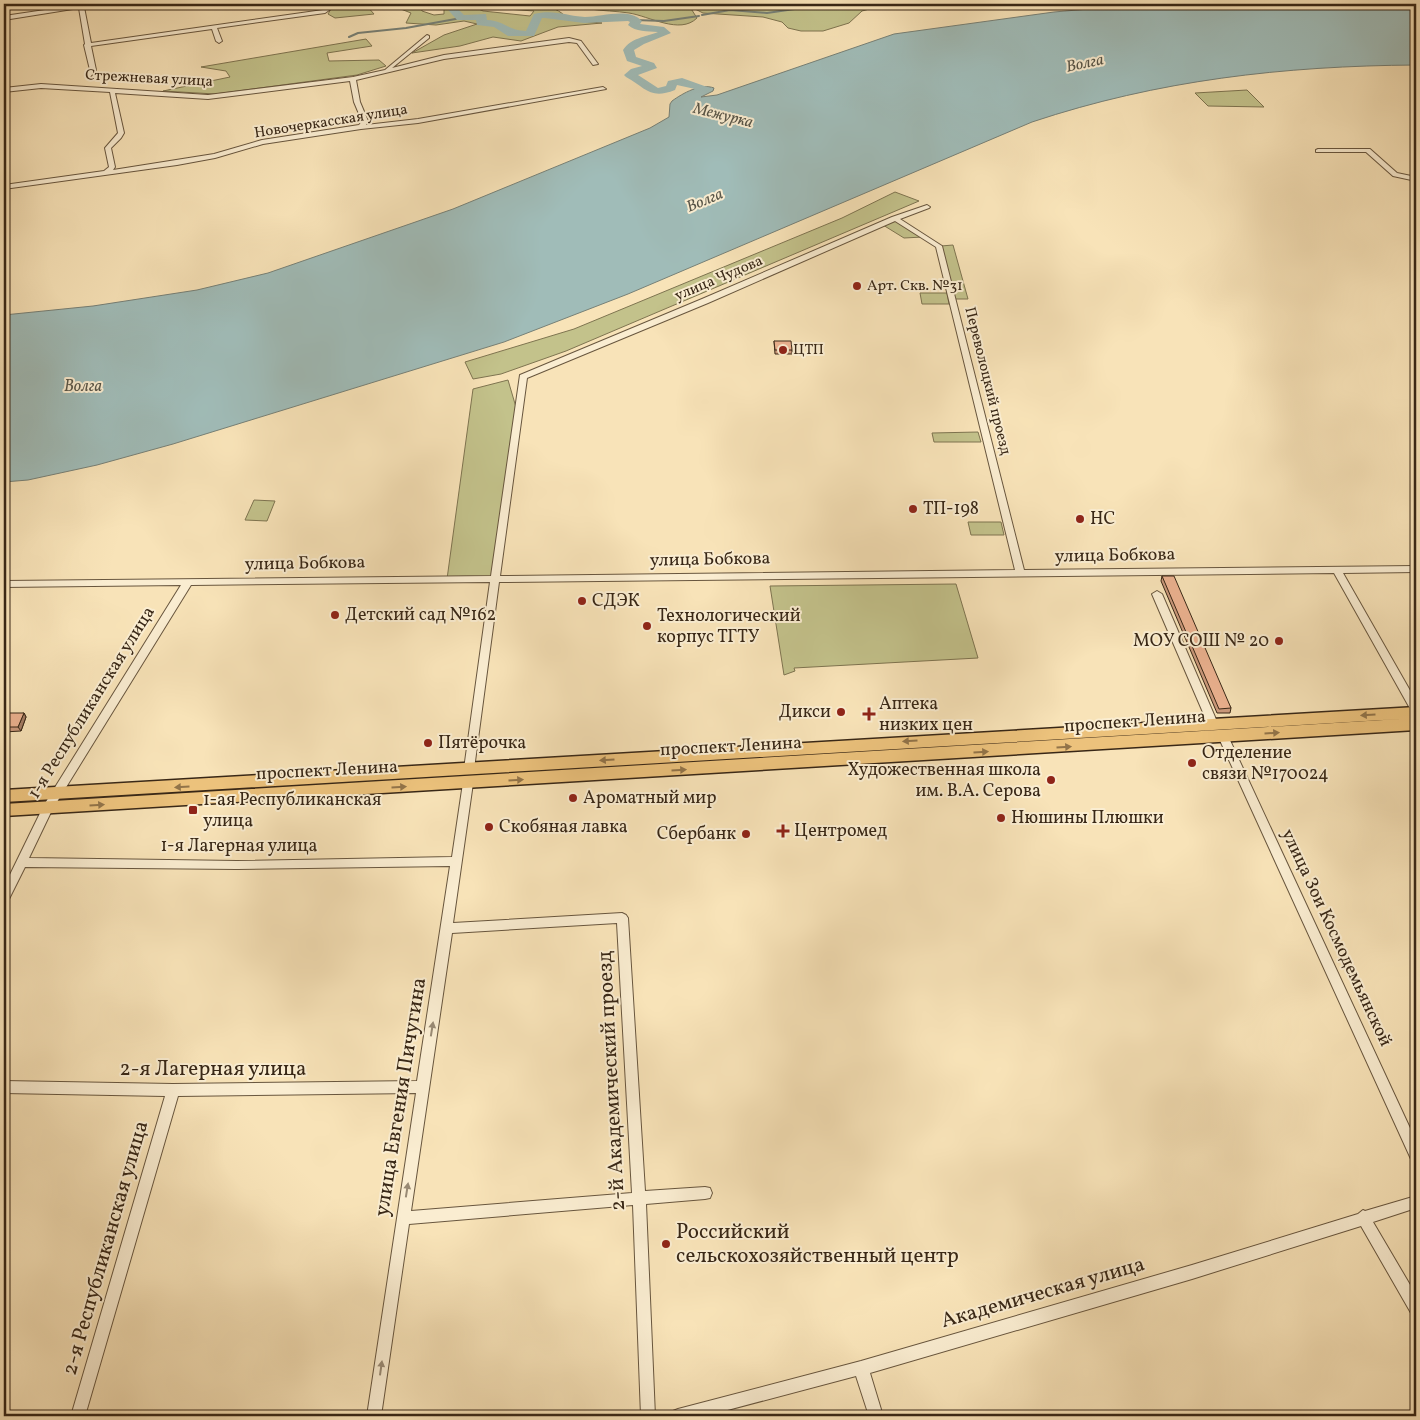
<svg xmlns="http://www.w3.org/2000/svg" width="1420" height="1420" viewBox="0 0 1420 1420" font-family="Vollkorn,serif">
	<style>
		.green { fill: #c3c28b; stroke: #7e7450 }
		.water { fill: #a0bcb8; stroke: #768077 }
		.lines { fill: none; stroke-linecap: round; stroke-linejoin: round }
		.stream { stroke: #768077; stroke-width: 2 }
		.river { fill: #a0bcb8; fill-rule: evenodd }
		.street-casing { stroke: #68563e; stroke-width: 2 }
		.primary-casing { stroke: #382716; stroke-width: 3 }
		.street { fill: #faedd1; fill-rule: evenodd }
		.primary { fill: #ecc27c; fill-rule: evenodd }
		.wall { fill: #cb997c; stroke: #382716 }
		.shaded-wall { fill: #a57d65; stroke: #382716 }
		.building { fill: #ecb290; stroke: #382716 }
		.oneway { fill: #927449 }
		.oneway2 { fill: #998a74 }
		.poi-dot { fill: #8f2418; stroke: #faedd1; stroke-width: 2 }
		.labels { text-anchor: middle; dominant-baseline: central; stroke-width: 4; stroke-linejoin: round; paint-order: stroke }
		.far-street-label { font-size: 15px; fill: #382716; stroke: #faedd1 }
		.far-poi-label { font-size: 15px; fill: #382716; stroke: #faedd1; text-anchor: start }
		.far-water-label { font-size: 16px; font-style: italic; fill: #575447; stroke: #faedd1 }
		.poi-label { font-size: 18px; fill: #382716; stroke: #faedd1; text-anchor: start }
		.street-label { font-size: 18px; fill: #382716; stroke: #faedd1 }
		.near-street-label { font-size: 21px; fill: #382716; stroke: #faedd1 }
		.near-poi-label { font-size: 21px; fill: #382716; stroke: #faedd1; text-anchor: start }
	</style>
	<rect width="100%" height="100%" fill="#f8e3b8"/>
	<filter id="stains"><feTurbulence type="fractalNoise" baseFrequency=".004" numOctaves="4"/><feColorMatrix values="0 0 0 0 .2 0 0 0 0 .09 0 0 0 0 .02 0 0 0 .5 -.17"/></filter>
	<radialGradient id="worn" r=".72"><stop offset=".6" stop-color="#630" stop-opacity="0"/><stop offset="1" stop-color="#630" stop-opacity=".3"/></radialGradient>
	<path class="green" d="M334,4H365L374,14L335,18L328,14Z
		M388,4H420L422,11L434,15L444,14V4H468L483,11L530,16L534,11L507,9L494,4C517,4 556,0 568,20L602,23L558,27L521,41L493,37L460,46L412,53L444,35L477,24L464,21L436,25L406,23L411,13Z
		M591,4H688L697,18C680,35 649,16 629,13C616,11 603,11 590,9Z
		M693,4H926L873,8L862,11L849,23L823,31H801L788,28L782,22L763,17L703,13L695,9Z
		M366,39L372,46L327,53L329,61L379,60L386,66L357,75L215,94L163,91L230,77L226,71L201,67Z
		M1247,90L1264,107L1208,106L1195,93Z
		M895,192L919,201L566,351L501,374L473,379L465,362L574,329L842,218Z
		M894,220L923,237L904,238L883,225Z
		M953,245L968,299H955L941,246Z
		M920,293H947L949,304H922Z
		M508,380L518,414L495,579H447L473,389Z
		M978,432L981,442H934L932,433Z
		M254,500L275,501L267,521L245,520Z
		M968,522H1001L1004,535H971Z
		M956,584L978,658L794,668L795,671L784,675L770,586Z"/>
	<path class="water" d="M1146,4H1416V65C1284,66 1158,80 1032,122L628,294L504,342L173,444L97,465L28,480L4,482V315L93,306L197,290L268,273L453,209L650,128L669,117L670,104L672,101C683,93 701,83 714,88L713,91L701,97L717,95L894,34L1054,12Z"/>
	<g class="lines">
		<path class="stream" d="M702,15L730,10L767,13L829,4
			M635,20L664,21L699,16
			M349,37L358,33L406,28L461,18"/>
		<path class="river" d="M407,4H437C431,9 413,9 407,4Z
			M443,4H453L464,15L486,14L487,20C505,21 507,30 526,31L534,14C553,9 567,16 585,17C602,17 628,7 642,21L640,24L664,27L671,33L644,44L634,50L636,57L654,63L657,68L638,75L658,88L666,86L668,81L682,78L710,88L685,106L679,102L695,89L677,85L675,90C650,100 646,88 626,77L624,75L631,69L642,66L627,61L623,50C631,38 645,37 658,32C647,31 636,32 628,25L630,22L628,21L584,23L545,18H542L534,36H508L494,27L477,25L476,20H457Z"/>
		<g class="street-casing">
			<path id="street" d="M86,4H97L84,7L91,43L323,10L328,6L323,4H330L335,6L325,13L217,28L222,41L219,43L216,41L212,29L91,46L96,70L90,77L87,75L90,70L84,45L85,44L79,8L4,20V16Z
				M427,35L429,36V38L392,68L444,55L569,38L581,41L598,64L593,65L577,43L569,42L444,59L356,80L360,102L368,121L366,125L418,119L603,87L606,89L418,123L361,129L263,144L215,158L177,165L4,189V185L104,171L109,167L105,148L118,133L110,92L41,88L4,92V88L41,84L208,95L353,77L385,70ZM350,81L354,102L362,121L359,125L262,140L214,154L113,170L115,167L111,148L121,138L124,133L115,93L208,99Z
				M1318,149H1370L1397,173L1416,177V181L1393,176L1366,152H1316V150Z
				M927,205L930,207L929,208L900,219L942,246L1024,570L1416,566V572L1343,573L1416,701V713L1412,712L1334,573L499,582L474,769L473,772H465L464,769L490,582L191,585L52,810L29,858L237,861L452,857L463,783L464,780H472L473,783L453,923L622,913L626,915L628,918L645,1191L705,1187L710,1188L712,1193L710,1198L705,1199L646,1204L655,1416H641L633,1205L409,1224L381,1416H367L416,1093L178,1096L85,1416H71L165,1096L4,1093V1081L173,1084L417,1081L450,866L237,869L25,867L8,901L4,903V887L44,805L181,585L4,587V581L491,576L520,375L702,299L892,217ZM895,221L936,247L1015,570L500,576L527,378L708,303ZM617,923L632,1193L411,1211L452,933Z
				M1157,591L1162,594L1218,724L1217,727L1213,728L1208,724L1152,594Z
				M1223,732L1227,733L1228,736L1416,1141V1161L1411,1159L1218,736L1219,733Z
				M1416,1196V1208L1373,1222L1416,1295V1315L1411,1313L1361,1226L1192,1279L870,1373L883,1416H869L856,1376L705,1416H671L673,1411L678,1409L861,1361L1192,1265L1358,1214L1363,1210L1365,1211Z"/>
		</g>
		<g class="primary-casing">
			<path id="primary" d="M1416,707V718L4,802V790Z
				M1416,718V730L4,816V804Z"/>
		</g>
		<use href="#street" class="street"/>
		<use href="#primary" class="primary"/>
	</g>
	<path class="wall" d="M774,341L792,350V354H775Z
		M1162,576L1231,708L1230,713H1217L1161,581Z
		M24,713L26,717L21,731L4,732V718Z"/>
	<path class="shaded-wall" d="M24,713L26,717L21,731L18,727Z"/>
	<path class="building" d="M774,341H791L792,350H775Z
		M1162,576H1174L1231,708L1219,709Z
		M6,713H24L18,727H4V718Z"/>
	<defs><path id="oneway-solid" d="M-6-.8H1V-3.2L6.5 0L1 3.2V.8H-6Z" transform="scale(1.25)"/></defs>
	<g class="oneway">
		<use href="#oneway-solid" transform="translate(1368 715) rotate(177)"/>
		<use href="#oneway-solid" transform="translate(1272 733) rotate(-4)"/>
		<use href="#oneway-solid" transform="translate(910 741) rotate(177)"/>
		<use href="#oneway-solid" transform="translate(1064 747) rotate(-4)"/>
		<use href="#oneway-solid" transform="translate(981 752) rotate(-3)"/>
		<use href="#oneway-solid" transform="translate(607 760) rotate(176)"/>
		<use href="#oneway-solid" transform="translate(679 770) rotate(-3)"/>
		<use href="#oneway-solid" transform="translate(516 780) rotate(-3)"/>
		<use href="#oneway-solid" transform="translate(182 787) rotate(177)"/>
		<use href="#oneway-solid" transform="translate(399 787) rotate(-3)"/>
		<use href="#oneway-solid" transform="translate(97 805) rotate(-4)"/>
	</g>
	<g class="oneway2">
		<use href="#oneway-solid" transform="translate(432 1029) rotate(-81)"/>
		<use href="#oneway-solid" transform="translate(407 1190) rotate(-81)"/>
		<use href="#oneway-solid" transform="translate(381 1368) rotate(-82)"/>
	</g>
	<g class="poi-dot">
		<circle cx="857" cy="286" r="5"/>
		<circle cx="783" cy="350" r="5"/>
		<circle cx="913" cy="509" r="5"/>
		<circle cx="1080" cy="519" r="5"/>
		<circle cx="582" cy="601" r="5"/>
		<circle cx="335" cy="615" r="5"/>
		<circle cx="647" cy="626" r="5"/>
		<circle cx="1279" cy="641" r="5"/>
		<circle cx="841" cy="712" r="5"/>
		<path d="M866.5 706.5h5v5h5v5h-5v5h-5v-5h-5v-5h5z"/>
		<circle cx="428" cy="743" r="5"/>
		<circle cx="1192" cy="763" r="5"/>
		<circle cx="1051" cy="780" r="5"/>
		<circle cx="573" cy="798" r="5"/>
		<rect x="188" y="805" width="10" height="10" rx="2.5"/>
		<circle cx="1001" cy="818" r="5"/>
		<circle cx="489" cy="827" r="5"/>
		<path d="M780.5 823.5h5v5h5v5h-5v5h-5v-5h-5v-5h5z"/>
		<circle cx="746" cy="834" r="5"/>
		<circle cx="666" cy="1244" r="5"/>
	</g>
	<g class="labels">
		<g class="far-street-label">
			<text transform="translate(149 79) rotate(3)">Стрежневая улица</text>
			<text transform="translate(331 122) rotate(-9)">Новочеркасская улица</text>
			<text transform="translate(719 279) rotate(-23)">улица Чудова</text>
			<text transform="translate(987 381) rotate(76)">Переволоцкий проезд</text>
		</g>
		<g class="far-poi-label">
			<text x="867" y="286">Арт. Скв. №31</text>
			<text x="793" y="350">ЦТП</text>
		</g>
		<g class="far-water-label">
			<text transform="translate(1085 64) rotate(-12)">Волга</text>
			<text transform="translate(723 116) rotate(14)">Межурка</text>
			<text transform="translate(705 201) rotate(-23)">Волга</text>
			<text x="83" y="387">Волга</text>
		</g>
		<g class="poi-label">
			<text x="923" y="509">ТП-198</text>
			<text x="1090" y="519">НС</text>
			<text x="592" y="601">СДЭК</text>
			<text x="345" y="615">Детский сад №162</text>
			<text x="657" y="616">Технологический<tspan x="657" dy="21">корпус ТГТУ</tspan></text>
			<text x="1269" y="641" text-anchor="end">МОУ СОШ № 20</text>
			<text x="879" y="704">Аптека<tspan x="879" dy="21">низких цен</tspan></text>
			<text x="831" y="712" text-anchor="end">Дикси</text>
			<text x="438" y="743">Пятёрочка</text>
			<text x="1202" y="753">Отделение<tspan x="1202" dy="21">связи №170024</tspan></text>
			<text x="1041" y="770" text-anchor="end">Художественная школа<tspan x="1041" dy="21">им. В.А. Серова</tspan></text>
			<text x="583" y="798">Ароматный мир</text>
			<text x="203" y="800">1-ая Республиканская<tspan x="203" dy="21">улица</tspan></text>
			<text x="1011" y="818">Нюшины Плюшки</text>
			<text x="499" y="827">Скобяная лавка</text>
			<text x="794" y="831">Центромед</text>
			<text x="736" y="834" text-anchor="end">Сбербанк</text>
		</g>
		<g class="street-label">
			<text transform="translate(1115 556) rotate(-1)">улица Бобкова</text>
			<text transform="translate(710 560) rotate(-1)">улица Бобкова</text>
			<text transform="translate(305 564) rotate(-1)">улица Бобкова</text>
			<text transform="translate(92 703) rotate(-58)">1-я Республиканская улица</text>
			<text transform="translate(1135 722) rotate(-4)">проспект Ленина</text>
			<text transform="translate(731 747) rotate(-3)">проспект Ленина</text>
			<text transform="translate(327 771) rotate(-3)">проспект Ленина</text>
			<text x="239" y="846">1-я Лагерная улица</text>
			<text transform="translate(1336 938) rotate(65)">улица Зои Космодемьянской</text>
		</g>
		<g class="near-street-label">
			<text x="213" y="1069">2-я Лагерная улица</text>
			<text transform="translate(612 1081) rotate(-93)">2-й Академический проезд</text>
			<text transform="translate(401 1097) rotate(-81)">улица Евгения Пичугина</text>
			<text transform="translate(106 1248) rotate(-74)">2-я Республиканская улица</text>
			<text transform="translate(1043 1293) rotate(-16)">Академическая улица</text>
		</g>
		<g class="near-poi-label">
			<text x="676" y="1232">Российский<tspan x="676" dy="24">сельскохозяйственный центр</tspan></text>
		</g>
	</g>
	<rect width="1420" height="1420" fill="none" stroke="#f8e3b8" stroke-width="20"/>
	<rect x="5" y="5" width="1410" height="1410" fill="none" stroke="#382716" stroke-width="2.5"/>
	<rect x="10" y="10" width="1400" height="1400" fill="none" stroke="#382716"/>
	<rect width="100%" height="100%" filter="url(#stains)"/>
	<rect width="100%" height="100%" fill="url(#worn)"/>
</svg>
